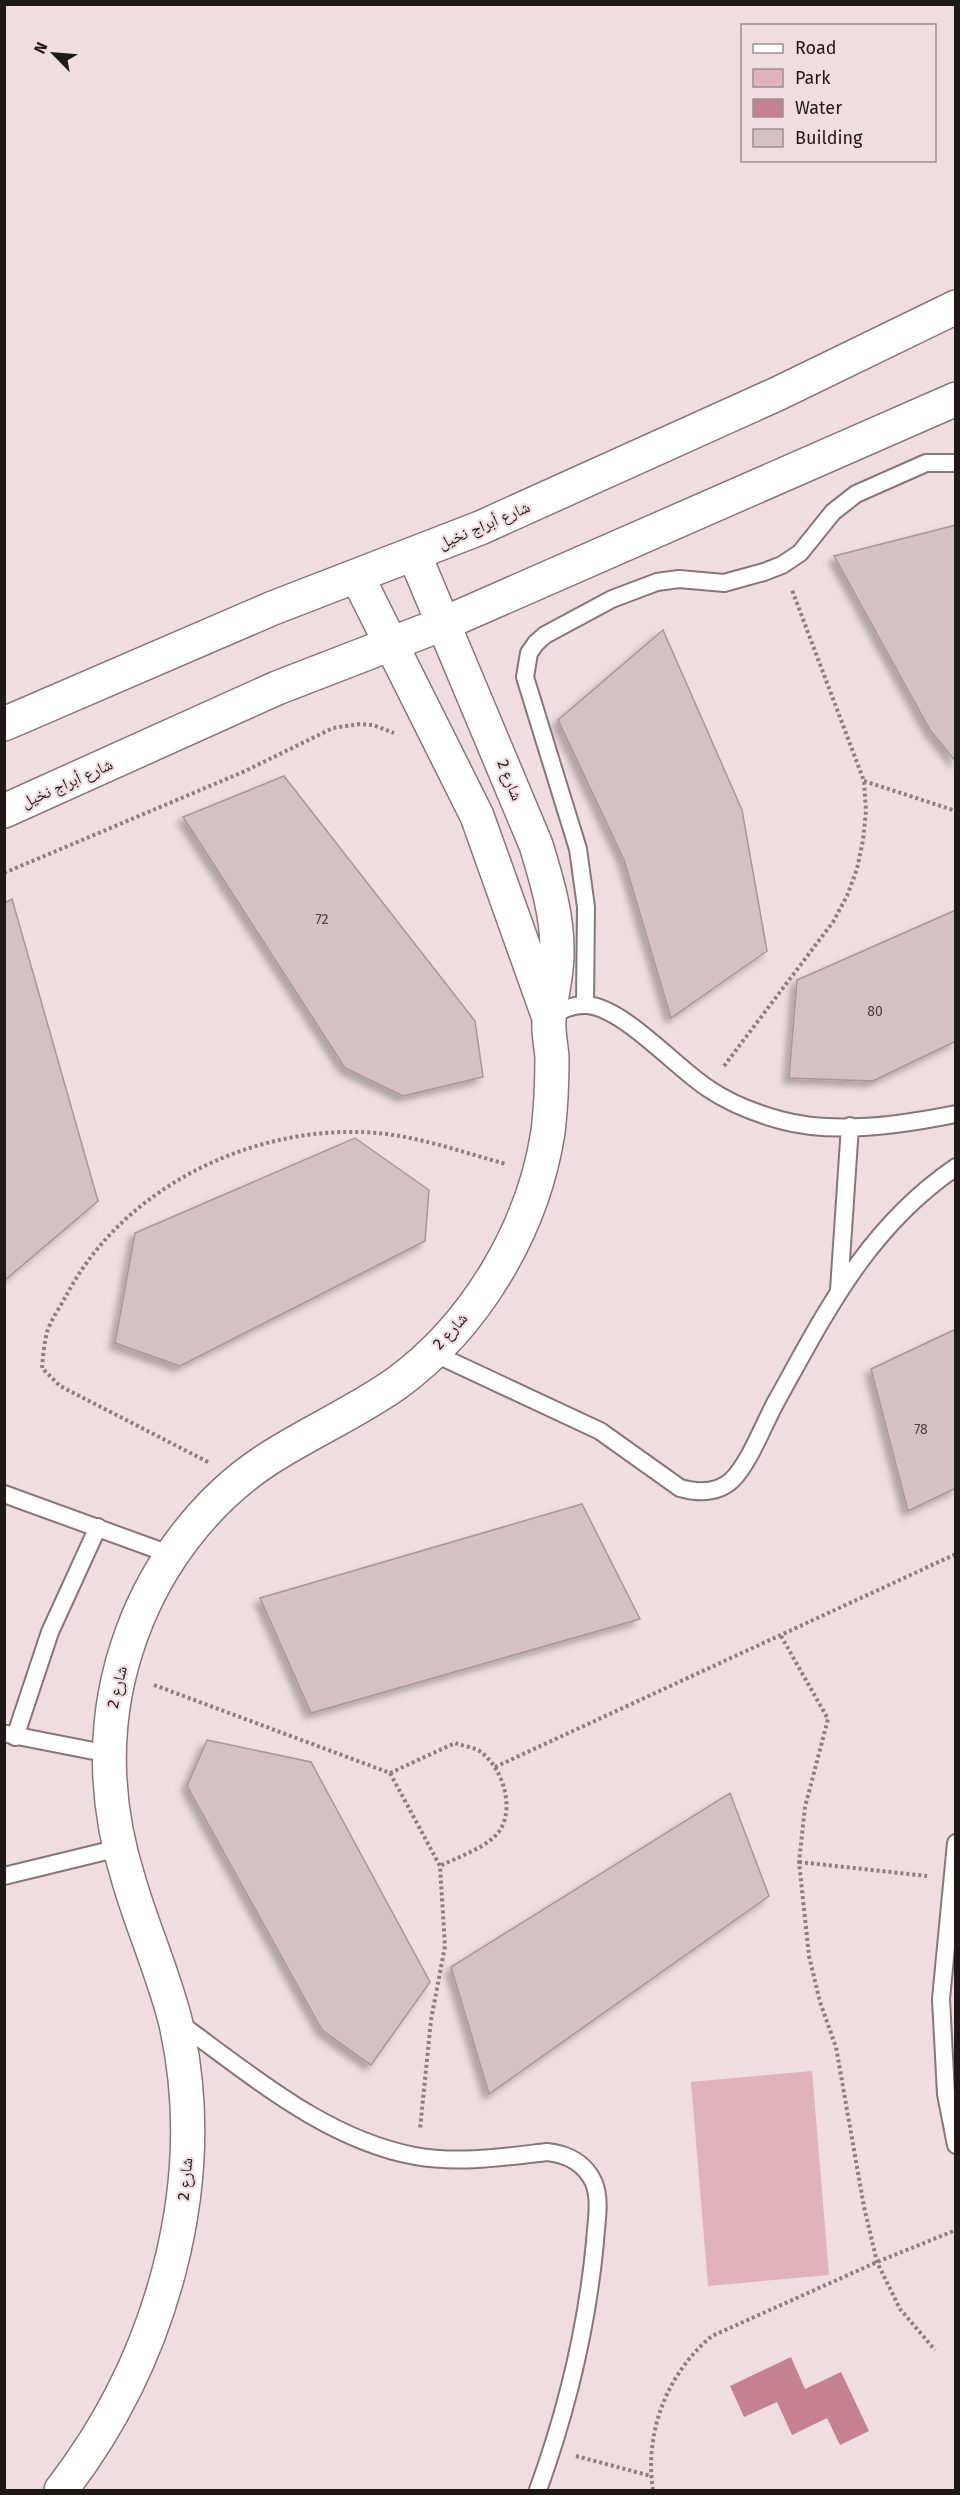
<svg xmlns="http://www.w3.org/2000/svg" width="960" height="2495" viewBox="0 0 960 2495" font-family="'Fira Sans','Noto Naskh Arabic',sans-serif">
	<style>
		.green { fill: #e0b2bc }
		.water { fill: #c58192 }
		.building { fill: #d5c1c5; stroke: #a8969a; stroke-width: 1.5; filter: url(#shadow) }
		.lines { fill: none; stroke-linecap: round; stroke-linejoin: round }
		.lane-casing { stroke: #88767a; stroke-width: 20 }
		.street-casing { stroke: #88767a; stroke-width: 36 }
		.secondary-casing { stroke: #88767a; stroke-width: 36 }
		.path { stroke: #8c7f81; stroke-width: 4; stroke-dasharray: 3 3; stroke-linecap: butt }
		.lane { stroke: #fff; stroke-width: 16 }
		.street { stroke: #fff; stroke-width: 33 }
		.secondary { stroke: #fff; stroke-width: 33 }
		.labels { text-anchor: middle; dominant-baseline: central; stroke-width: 4.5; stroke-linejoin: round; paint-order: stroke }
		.number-label { font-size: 14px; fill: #4c4244 }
		.street-label { font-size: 16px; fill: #1f1819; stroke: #f0dde1 }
	</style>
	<defs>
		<filter id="shadow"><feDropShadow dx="-5.5" dy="5.5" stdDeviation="3" flood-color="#0004"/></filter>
	</defs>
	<rect width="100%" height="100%" fill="#f0dde1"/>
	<path class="green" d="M812,2071L829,2275L708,2286L691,2082Z"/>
	<path class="water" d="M791,2357L805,2389L841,2372L869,2431L840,2445L827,2418L792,2435L777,2402L744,2417L730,2386Z"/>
	<path class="building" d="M956,525V762L930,730L834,556Z
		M663,630L742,810L767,951L671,1018L624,860L558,720Z
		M284,776L475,1021L483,1077L403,1096L345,1068L183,817Z
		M12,899L98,1201L4,1281V903Z
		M956,910V1041L873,1081L789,1078L797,980Z
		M355,1138L429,1190L425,1241L180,1366L115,1343L135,1233Z
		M956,1329V1488L908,1511L871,1369Z
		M582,1504L640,1619L311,1713L260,1598Z
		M207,1740L311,1762L430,1982L371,2065L322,2030L187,1786Z
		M730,1793L769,1896L489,2094L451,1967Z"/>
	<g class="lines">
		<g class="lane-casing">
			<path id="lane" d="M585,1005L586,907L578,849L525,677L529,653L536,643L545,635L612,599L657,582L679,579L724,583L764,572L782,565L800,553L833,512L856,494L926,463H956
				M549,1018C560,1010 572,1004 587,1005C624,1008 676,1068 709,1089C731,1104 755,1113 780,1120C834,1135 901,1125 956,1114
				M839,1290L850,1126
				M431,1352L600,1431L680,1488C698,1493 717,1494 732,1480C750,1462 764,1423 777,1400C827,1310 868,1227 956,1167
				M4,1494L172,1555
				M7,1734L109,1754
				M15,1737L50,1632L98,1527
				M956,1843L941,1999L946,2094L956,2145
				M4,1876L119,1848
				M175,2020C249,2073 324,2139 415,2156C458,2164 504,2157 547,2152C567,2154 585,2163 594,2183C601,2201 596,2223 595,2242C587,2327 567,2410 538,2490"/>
		</g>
		<g class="street-casing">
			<path id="street" d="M357,576L477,816L549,1018
				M61,2490C161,2361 212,2185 176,2024C164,1975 143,1929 129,1881C103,1799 102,1714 132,1633C157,1564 206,1499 268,1459C310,1432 356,1412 397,1383C476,1325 533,1229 548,1132C551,1107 552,1082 552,1057C551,1045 548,1032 549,1020C550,998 557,977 557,955C558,917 547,881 536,845L414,554"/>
		</g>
		<g class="secondary-casing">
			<path id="secondary" d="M4,724L273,608L480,528L777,394L956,307
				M4,811L277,688L445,623L956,399"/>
		</g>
		<path class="path" d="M864,781L956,811
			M4,873L243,772L333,728L360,724L373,725L394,733
			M724,1066L833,922L847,896L857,869L863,840L866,811L864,781L792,590
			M208,1462L60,1386L42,1368C43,1357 44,1344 47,1332C51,1320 60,1307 66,1296C121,1191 243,1129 360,1132C410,1133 458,1151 506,1164
			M781,1636L828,1719L805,1807L799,1862L809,1956L820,2002L836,2047L864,2207L877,2262L900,2309L935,2350
			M154,1685L390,1773L440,1866L445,1946L431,2020L420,2129
			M495,1767L956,1554
			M390,1773L455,1743C463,1746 474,1747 481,1752C505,1770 518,1817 493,1838C479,1850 456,1858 440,1866
			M799,1862L927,1876
			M576,2456L651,2476
			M653,2490C644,2433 667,2373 712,2336L877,2262L956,2230"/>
		<use href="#lane" class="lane"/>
		<use href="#street" class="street"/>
		<use href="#secondary" class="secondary"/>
	</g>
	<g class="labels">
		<g class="number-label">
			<text x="322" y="919">72</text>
			<text x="875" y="1011">80</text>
			<text x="921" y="1429">78</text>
		</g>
		<g class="street-label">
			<text transform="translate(484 525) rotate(-23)">شارع أبراج نخيل</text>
			<text transform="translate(510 780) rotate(68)">شارع 2</text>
			<text transform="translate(67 783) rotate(-24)">شارع أبراج نخيل</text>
			<text transform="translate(450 1331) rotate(-48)">شارع 2</text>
			<text transform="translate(117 1687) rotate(-77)">شارع 2</text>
			<text transform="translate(185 2179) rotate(-85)">شارع 2</text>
		</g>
	</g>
	<rect width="960" height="2495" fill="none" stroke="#1f1819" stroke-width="12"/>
	<rect x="741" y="24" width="195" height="138" fill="#f0dde1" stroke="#9c8e91" stroke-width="1.5"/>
	<rect x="753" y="44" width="30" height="9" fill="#ffffff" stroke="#9c8e91" stroke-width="1.5"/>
	<text x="795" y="54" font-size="18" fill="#1f1819">Road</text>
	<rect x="753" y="69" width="30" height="18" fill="#e0b2bc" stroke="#9c8e91" stroke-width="1.5"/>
	<text x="795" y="84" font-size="18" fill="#1f1819">Park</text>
	<rect x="753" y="99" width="30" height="18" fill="#c58192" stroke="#9c8e91" stroke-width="1.5"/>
	<text x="795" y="114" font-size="18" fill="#1f1819">Water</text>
	<rect x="753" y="129" width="30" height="18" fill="#d5c1c5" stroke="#9c8e91" stroke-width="1.5"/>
	<text x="795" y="144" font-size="18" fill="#1f1819">Building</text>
	<g transform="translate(54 54) rotate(295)" stroke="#f0dde1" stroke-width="4.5" paint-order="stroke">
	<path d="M0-4.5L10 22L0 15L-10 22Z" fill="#1f1819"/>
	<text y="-9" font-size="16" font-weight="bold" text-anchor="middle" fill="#1f1819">N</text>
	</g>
</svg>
